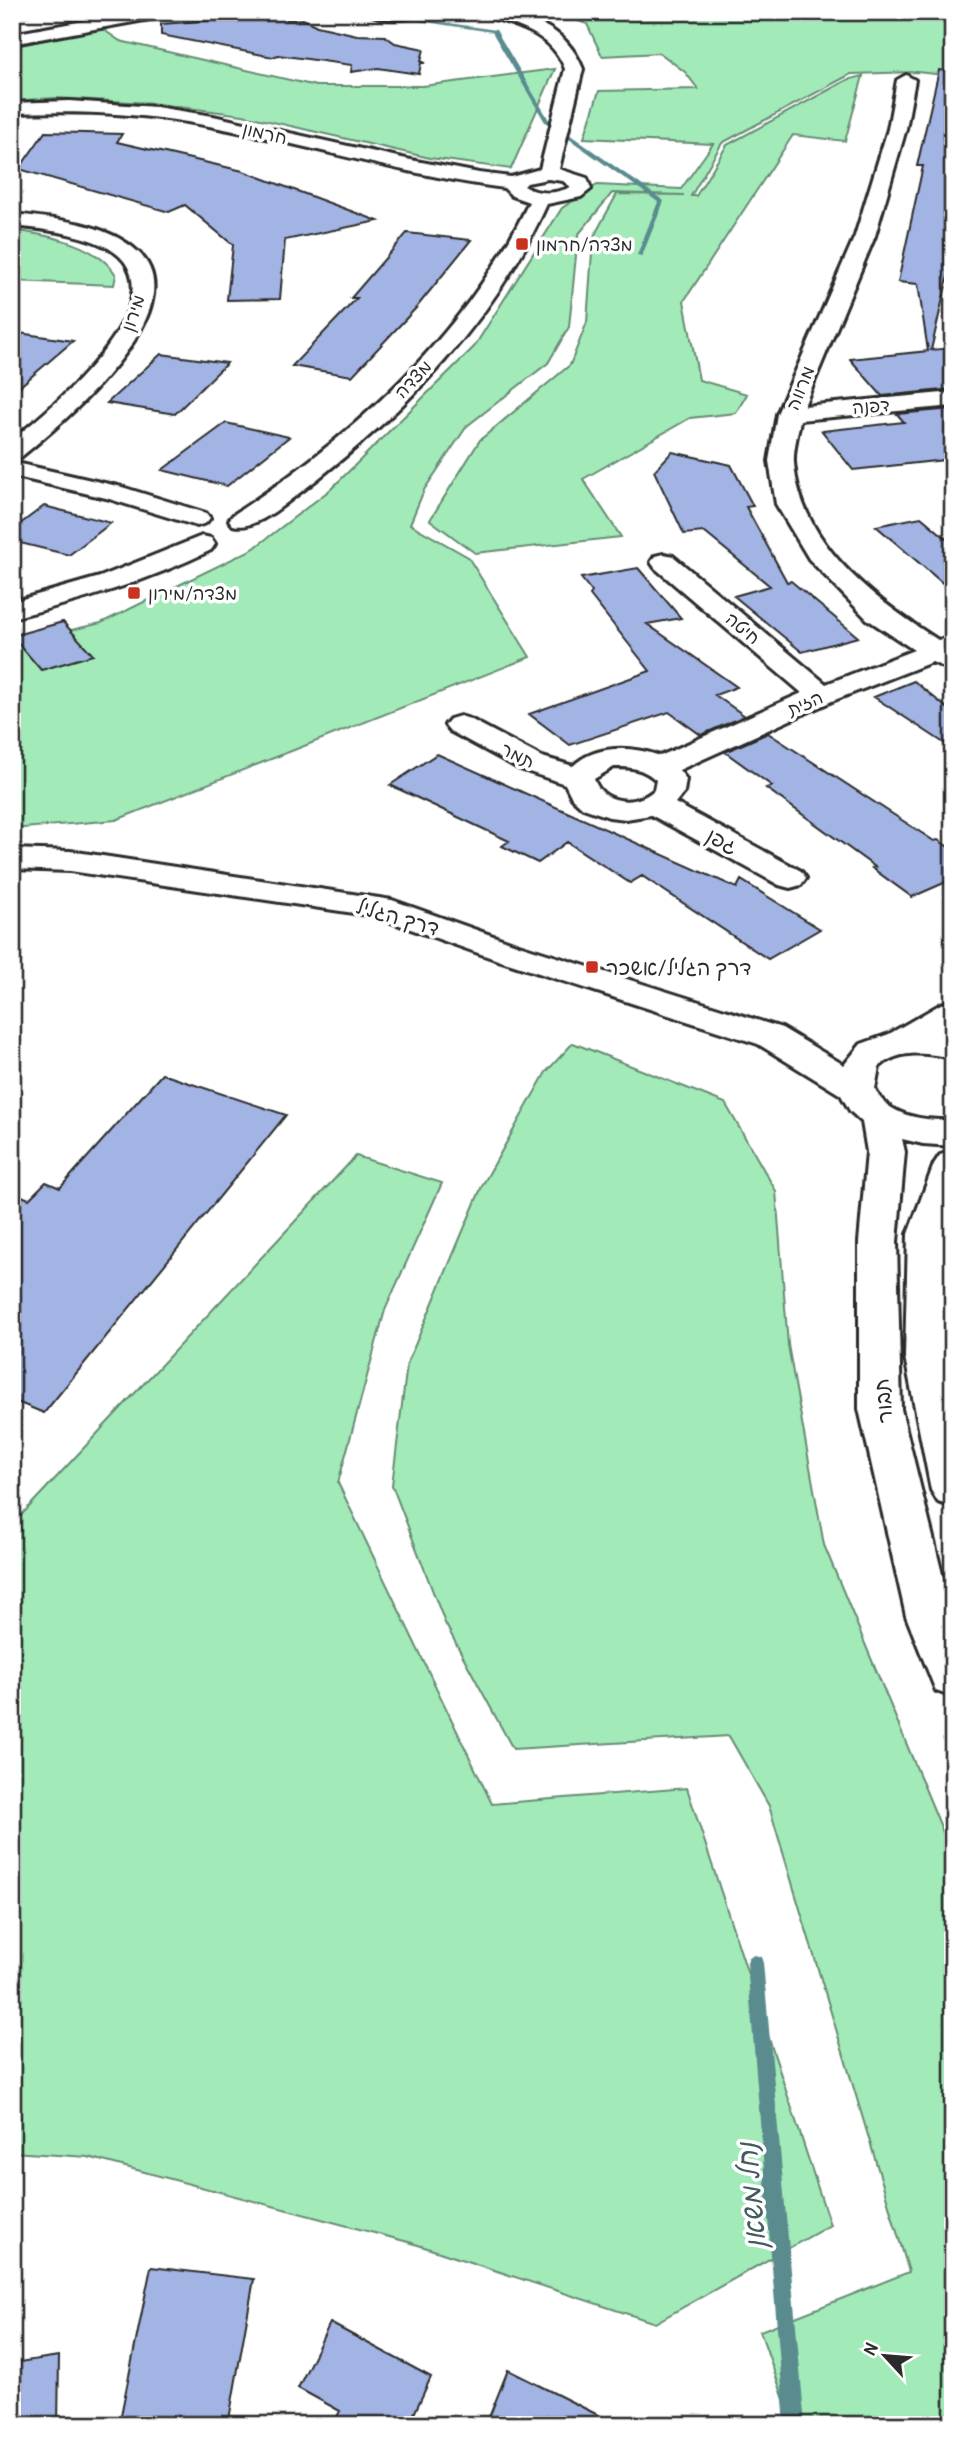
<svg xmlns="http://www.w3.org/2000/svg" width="965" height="2437" viewBox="0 0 965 2437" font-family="'Patrick Hand','Playpen Sans Hebrew',sans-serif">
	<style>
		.green { fill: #a2ebb9; stroke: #668b72; stroke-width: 2 }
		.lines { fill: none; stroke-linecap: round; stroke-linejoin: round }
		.stream { fill: #5a8b8e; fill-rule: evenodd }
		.building { fill: #a2b4e3; stroke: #2b2b2b; stroke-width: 2 }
		.minor-casing { stroke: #2b2b2b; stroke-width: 6 }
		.minor { fill: #fff; fill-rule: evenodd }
		.poi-dot { fill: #c8321e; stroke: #fff; stroke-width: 2.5 }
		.labels { text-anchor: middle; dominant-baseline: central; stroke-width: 7; stroke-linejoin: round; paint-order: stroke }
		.far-street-label { font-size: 18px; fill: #2b2b2b; stroke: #fff }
		.far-poi-label { font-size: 18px; fill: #2b2b2b; stroke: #fff; text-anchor: start }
		.street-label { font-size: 21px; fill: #2b2b2b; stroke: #fff }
		.poi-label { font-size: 21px; fill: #2b2b2b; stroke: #fff; text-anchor: start }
		.near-water-label { font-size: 28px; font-style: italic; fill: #435b5d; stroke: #fff }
	</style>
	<rect width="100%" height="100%" fill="#fff"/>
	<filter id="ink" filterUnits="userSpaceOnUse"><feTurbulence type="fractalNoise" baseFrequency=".0143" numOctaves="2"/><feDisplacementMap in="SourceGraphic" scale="14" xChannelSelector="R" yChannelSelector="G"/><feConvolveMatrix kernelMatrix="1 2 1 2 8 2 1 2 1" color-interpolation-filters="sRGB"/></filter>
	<g filter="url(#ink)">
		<path class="green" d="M552,12H953V76L917,72L851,74L722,143L691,196H696L727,145L847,80L863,76L845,141L793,135L684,301L699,380L747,394L736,413L690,418L583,479L621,537L475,553L430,520L480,440L570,365L587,322L593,238L617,194L684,195L612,193L578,235L569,327L548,363L467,426L424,490L410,524L468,557L530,657L116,820L12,829V644L101,623L253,549L331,489L474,347L562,208L597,185L681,189L713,144L584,138L599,91L698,89L685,72L660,53L602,56L587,24Z
			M101,28L120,41L316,86H423L555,69L511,169L430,158L243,115L150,103L55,98L12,101V47Z
			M12,230C47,235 96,243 116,275L114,285L12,281Z
			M573,1043L725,1103L776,1191L788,1345L824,1545L953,1856V2425H793L760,2331L909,2272L769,1806L729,1736L513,1749L445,1623L392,1485L407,1364L482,1186L546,1072Z
			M356,1156L442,1183L385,1310L338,1483L492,1804L687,1788L830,2225L655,2323L412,2243L88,2157L12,2152V1525Z"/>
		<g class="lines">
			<path class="stream" d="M39,12H52L12,20V16Z
				M359,12H374L496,30L549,120L664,201L642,256L637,255L658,202L545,122L492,32Z
				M755,1955L761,1957L763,1963L805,2425H785L747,1963L749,1957Z"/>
		</g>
		<path class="building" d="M283,15L288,20L303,19L317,26L357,35L385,36L395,43L424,49L421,61L425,63H421L419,74L378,68L351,72L352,65L278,55L273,57L161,35V24Z
			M939,70L953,72V255L931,350L953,348V389L882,396L850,359L928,351L918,284L898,282L923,166H917Z
			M45,132L122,134L117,142L243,171L378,221L285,240L280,299L227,300L233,245L185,205L169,212L19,169Z
			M407,233L471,240L416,308L352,376L292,366L357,298H351Z
			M12,332L73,341L12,393Z
			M161,354L227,363L175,414L107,403Z
			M953,409V459L853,470L822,431L904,422L897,414Z
			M226,423L289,437L227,486L162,470Z
			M672,452L731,465L753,506L746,507L787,582L791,581L858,637L802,652L734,596L770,586L704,532L684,534L654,471Z
			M44,506L111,523L69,555L12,541V530Z
			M921,517L953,544V592L876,526Z
			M638,568L681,618L647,624L737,687L715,695L745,716L701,735L669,712L570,745L529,714L650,671L590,595L592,592L581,578Z
			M63,622L93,655L41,670L12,636Z
			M914,681L953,713V749L874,697Z
			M768,733L934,841L938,840L953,850V879L912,897L872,868L875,867L766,788L772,786L725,752Z
			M437,754L737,888L741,880L820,929L768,959L642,876L630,883L567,842L538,863L502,846L509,841L390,785Z
			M162,1074L286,1115L44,1413L12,1400V1192L29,1199L46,1182L60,1188Z
			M151,2267L254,2279L228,2425H119Z
			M330,2323L431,2377L409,2425H333L340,2411L298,2388Z
			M59,2356L58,2425H12V2363Z
			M508,2370L618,2425H486Z"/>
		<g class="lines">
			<g class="minor-casing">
				<path id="minor" d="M133,12H169L161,17L12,44V34Z
					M368,12H425C415,21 378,21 368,12Z
					M479,12C523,12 566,25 583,69L559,169L587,178L591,189L581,197L547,204C494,322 404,413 302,491C284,504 256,531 233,525L229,520L233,515C355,435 466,335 529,202L512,196L504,188C397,174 294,140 187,122C129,112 71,111 12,113V103L69,101L156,107L213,116L411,160L479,173L511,177L540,169L565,69C552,33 515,24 481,15ZM548,179L563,181L571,187C556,194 539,195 524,186L527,183Z
					M906,75L915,80L906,129L875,236L804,406L953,392V406L800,420C798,433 793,449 794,463C800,544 875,600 938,640L953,637V671L932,662L832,701L679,770L686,779L684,792L675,803L801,871L806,878L801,885L790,888L779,885L651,815L626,819L609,817L583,808L572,798L565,784L520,769L450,731L445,725L450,719L460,716L470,719L542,757L573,766C596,744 632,746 660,756L802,693L655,568L651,562L655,556L664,554L673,556L826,684L914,650L867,619L809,559L776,504L769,461L777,414L855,236L888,129L897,80ZM614,767C631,767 643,768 656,780L654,790C636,807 602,804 594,779Z
					M12,214C53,218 107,223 138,252C199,309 62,424 21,457L12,459V440C49,411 165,314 124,261C104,235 43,229 12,226Z
					M12,462L122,487L206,513L210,518L206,523L197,526L106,498L12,476Z
					M202,536L211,538L215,544L211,550C148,581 81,601 12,618V602L100,577Z
					M12,849L70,851L392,900L519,945L782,1028L844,1065L861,1044L889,1034L941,1004L953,1001V1027L943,1033L953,1035V1058C927,1053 899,1048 879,1067L875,1089C887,1117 926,1121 953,1120V1146L923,1144L902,1139L905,1152L897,1242L901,1409L953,1618V1697L936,1691L906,1616L859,1409V1242L867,1152L862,1122L850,1111L841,1095L758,1044L495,959L374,916L70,871L12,869Z
					M953,1151V1216L946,1234L947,1357L953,1386V1507L938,1502L931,1490L905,1357L908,1234L934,1164L940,1155Z"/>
			</g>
			<use href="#minor" class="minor"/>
		</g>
	</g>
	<g class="poi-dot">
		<rect x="515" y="237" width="14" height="14" rx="3.5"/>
		<rect x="127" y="586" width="14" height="14" rx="3.5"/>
		<rect x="585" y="960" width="14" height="14" rx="3.5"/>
	</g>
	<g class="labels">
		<g class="far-street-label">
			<text transform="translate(265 133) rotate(13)">חרמון</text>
			<text transform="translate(133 313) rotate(-71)">מירון</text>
			<text transform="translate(413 379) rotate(-46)">מצדה</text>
			<text transform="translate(800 388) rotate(-68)">מרווה</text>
			<text transform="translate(871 406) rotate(-5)">דפנה</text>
			<text transform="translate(743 628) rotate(40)">חיטה</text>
			<text transform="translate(805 703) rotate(-23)">הזית</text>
			<text transform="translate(518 755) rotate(26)">תמר</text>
		</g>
		<g class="far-poi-label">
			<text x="536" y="244">מצדה/חרמון</text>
			<text x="148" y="593">מצדה/מירון</text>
		</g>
		<g class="street-label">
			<text transform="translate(722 841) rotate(28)">גפן</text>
			<text transform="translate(398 917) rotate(16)">דרך הגליל</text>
			<text transform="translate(883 1401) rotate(-96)">תבור</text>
		</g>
		<g class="poi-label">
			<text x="606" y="967">דרך הגליל/אשכר</text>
		</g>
		<g class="near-water-label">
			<text transform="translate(751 2196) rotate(-95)">נחל משאן</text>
		</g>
	</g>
	<rect width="965" height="2437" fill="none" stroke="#fff" stroke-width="42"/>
	<rect x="21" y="21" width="923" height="2395" fill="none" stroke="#2b2b2b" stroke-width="2.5" filter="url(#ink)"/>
	<g transform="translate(885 2356) rotate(296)" stroke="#ffffff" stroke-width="5" paint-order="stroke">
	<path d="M0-5L12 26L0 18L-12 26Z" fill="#2b2b2b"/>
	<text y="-10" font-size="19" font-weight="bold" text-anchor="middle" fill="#2b2b2b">N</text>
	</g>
</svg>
